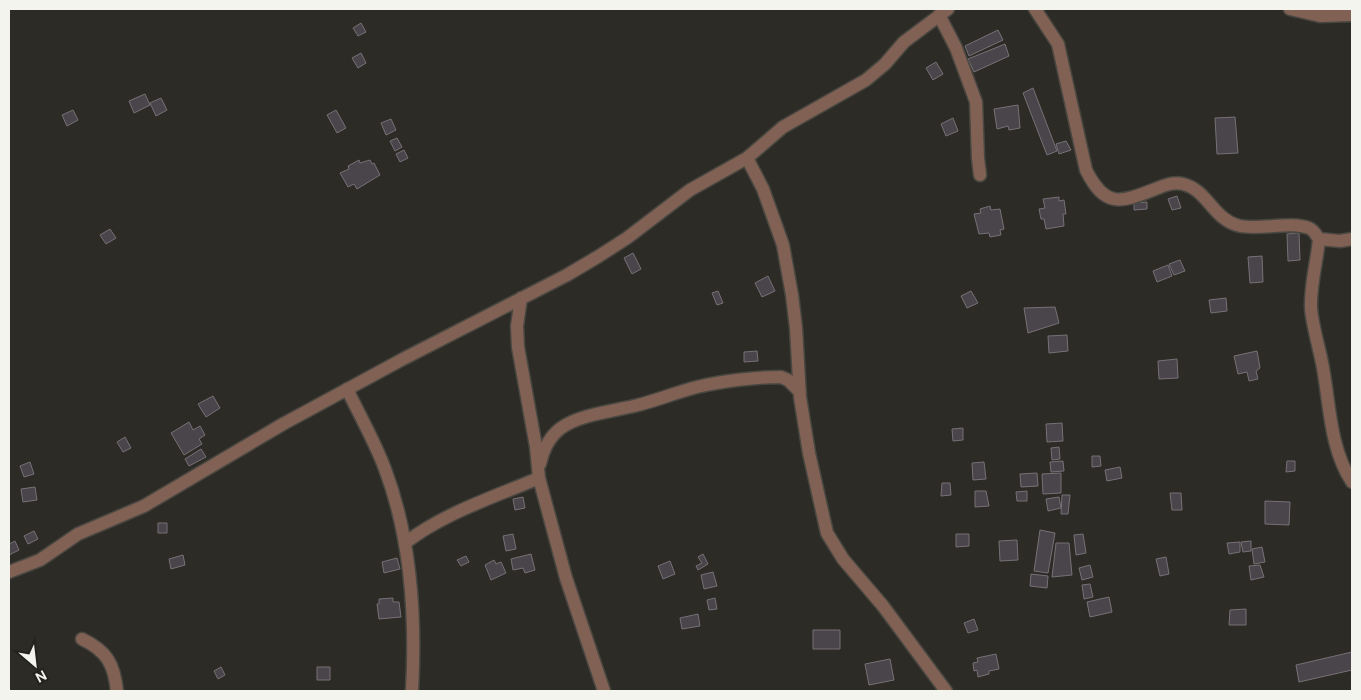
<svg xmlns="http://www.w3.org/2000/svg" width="1361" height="700" viewBox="0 0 1361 700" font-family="'DM Sans',sans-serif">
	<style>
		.building { fill: #4a454a; stroke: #777177 }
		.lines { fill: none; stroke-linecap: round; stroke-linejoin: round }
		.minor-casing { stroke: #494741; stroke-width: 15 }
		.minor { stroke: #816153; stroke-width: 12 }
	</style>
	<rect width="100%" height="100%" fill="#2d2b25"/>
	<path class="building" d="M361,23L366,32L358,36L353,28Z
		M998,30L1003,40L969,56L965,46Z
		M1005,44L1009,56L974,72L968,59Z
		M361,53L366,63L358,68L352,58Z
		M936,62L943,74L933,80L926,68Z
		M1033,88L1057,151L1047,155L1023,93Z
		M145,94L150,105L134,113L129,101Z
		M161,98L167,110L156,116L150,103Z
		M1018,105L1020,128L1009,130L1008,126L997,129L994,109Z
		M73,110L78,120L67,126L62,115Z
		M336,110L346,128L337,133L327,115Z
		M1235,117L1238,153L1217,154L1215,118Z
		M953,118L958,131L946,136L941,124Z
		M391,119L396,130L386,135L381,123Z
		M397,138L402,147L395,151L390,141Z
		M1066,141L1071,150L1059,154L1056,144Z
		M404,150L408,158L400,162L396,154Z
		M359,160L360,163L370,160L372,164L374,163L380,175L357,189L354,184L348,187L340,173L349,169L348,166Z
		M1177,196L1181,208L1172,210L1168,199Z
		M1059,197V201L1064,200L1066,214H1063L1064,226L1046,229L1044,219H1041L1039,209L1045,208L1043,199Z
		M1147,202V209L1134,210V203Z
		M990,206L991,210L1000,209L1004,229L1000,230L1001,235L990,237L989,233L979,234L974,214L981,213L980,209Z
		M110,229L116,238L106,244L100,235Z
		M1299,233L1300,260L1288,261L1287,234Z
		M633,253L641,269L632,274L624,258Z
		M1262,256L1263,282L1250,283L1248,257Z
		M1180,260L1185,271L1174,275L1169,264Z
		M1168,265L1172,276L1157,282L1153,271Z
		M768,276L775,291L762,297L755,283Z
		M718,291L723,303L717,305L712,293Z
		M971,291L978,303L967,308L961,296Z
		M1226,298L1227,311L1211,313L1209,300Z
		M1055,307L1059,323L1028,333L1024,308Z
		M1067,335L1068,351L1049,353L1048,336Z
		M757,351L758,361L744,362V352Z
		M1257,351L1260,368L1256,371L1258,379L1249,381L1247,372L1238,374L1234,356Z
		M1177,359L1178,378L1159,379L1158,361Z
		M213,396L220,408L206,417L198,404Z
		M189,422L193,430L200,426L205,435L199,439L202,444L184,455L171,433Z
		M1062,423L1063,441L1047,442L1046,424Z
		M963,428V440L953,441L952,429Z
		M125,437L131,448L123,452L117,442Z
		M1059,447L1060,459L1052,460L1051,448Z
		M201,449L206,457L189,466L185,459Z
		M1092,456H1100L1101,466L1092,467Z
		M1063,461L1064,471L1051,472L1050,462Z
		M1287,461H1295V471L1286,472Z
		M30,462L34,474L24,477L20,466Z
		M984,462L986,479L973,480L972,463Z
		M1120,467L1122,478L1107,481L1105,470Z
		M1037,473L1038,486L1021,487L1020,474Z
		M1061,473V493L1043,494L1042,474Z
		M942,483H950L951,495L941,496Z
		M35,487L37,500L23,502L21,489Z
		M975,491H986L989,506L975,507Z
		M1027,491V501H1017L1016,492Z
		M1170,493H1181L1182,510H1172Z
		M1062,495H1070L1068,514H1061Z
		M523,497L525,508L515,510L513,499Z
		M1059,497L1061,508L1048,511L1046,499Z
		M1265,501L1290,502L1289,525L1265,524Z
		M158,523H167V533H158Z
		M1040,530L1055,533L1048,573L1034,571Z
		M34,531L38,539L28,544L24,536Z
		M513,534L516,549L506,551L503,536Z
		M956,534H969V546L956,547Z
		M1083,534L1086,553L1076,555L1074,535Z
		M1017,540L1018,560L1000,561L999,541Z
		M15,541L19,550L9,555V544Z
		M1251,541V551L1243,552L1241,542Z
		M1240,542V552L1229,554L1227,543Z
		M1056,543H1069L1072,575L1052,577Z
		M1262,547L1265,562L1254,564L1252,549Z
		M531,554L535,570L525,573L523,568L513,570L511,559Z
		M703,554L708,564L698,570L696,566L702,563L698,557Z
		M183,555L185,565L171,569L169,559Z
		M466,556L469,562L461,566L457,560Z
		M1166,557L1169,574L1160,576L1156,559Z
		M397,558L400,569L384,573L382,562Z
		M494,560L496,564L501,562L506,573L491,580L485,565Z
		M670,561L675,574L663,579L658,566Z
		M1090,565L1093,577L1082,580L1079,568Z
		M1260,565L1264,577L1251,580L1249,566Z
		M713,572L717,586L704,589L701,575Z
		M1031,574L1048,576L1047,588L1030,586Z
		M1090,584L1093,597L1084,599L1082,585Z
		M1109,597L1112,612L1090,617L1087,602Z
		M393,598V602H399L401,617L379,619L377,604H379V599Z
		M715,598L717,609L709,610L707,600Z
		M1246,609V625H1229L1230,610Z
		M698,614L700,626L682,629L680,618Z
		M974,619L978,630L968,633L964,623Z
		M813,630H840V649H813Z
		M1352,652V670L1299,682L1296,665Z
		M996,654L999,669L989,671V674L978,677L977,670L974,671L973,663L978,662L977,658Z
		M890,659L894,680L869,685L865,664Z
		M221,667L225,675L218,679L214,671Z
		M317,667H330V680H317Z"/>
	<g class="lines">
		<g class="minor-casing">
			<path id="minor" d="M1035,9L1058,44L1086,170C1106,210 1122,202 1158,188C1165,185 1175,182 1183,184C1208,190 1213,220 1240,226C1260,230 1291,221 1309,228C1314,230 1316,235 1319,239C1317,262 1310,285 1311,308C1312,325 1320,350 1323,368C1330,406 1330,449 1352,482
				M1290,9L1320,16L1352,15
				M939,15L956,48L976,102L978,158L980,175
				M747,158L763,189L783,245L792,295L796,328L800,397L809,453L827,533L843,559L883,606L946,691
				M1319,239L1340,241L1352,239
				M521,298L517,326L518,347L536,447L539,478L566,578L604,691
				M347,389C360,416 375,442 385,469C411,538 416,618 412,691
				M540,464C543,450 549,437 561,428C580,414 615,411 638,405C658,400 677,392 697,387C722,381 756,377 781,377L788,380L799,391
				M405,543C444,513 494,497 539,478
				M9,572L40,560L78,534L144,506L283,424L403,359L567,275L599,256L627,238L690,190L747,158L783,127L866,80L885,64L904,42L948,9
				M82,639C107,651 114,664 117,691"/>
		</g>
		<use href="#minor" class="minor"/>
	</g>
	<rect width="1361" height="700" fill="none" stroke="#f4f4ef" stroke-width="20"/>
	<g transform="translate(35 665) rotate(152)" stroke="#23221c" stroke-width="4" paint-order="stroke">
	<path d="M0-4L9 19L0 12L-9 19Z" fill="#f4f4ef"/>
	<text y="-8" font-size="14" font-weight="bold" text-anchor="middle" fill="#f4f4ef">N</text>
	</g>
</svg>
